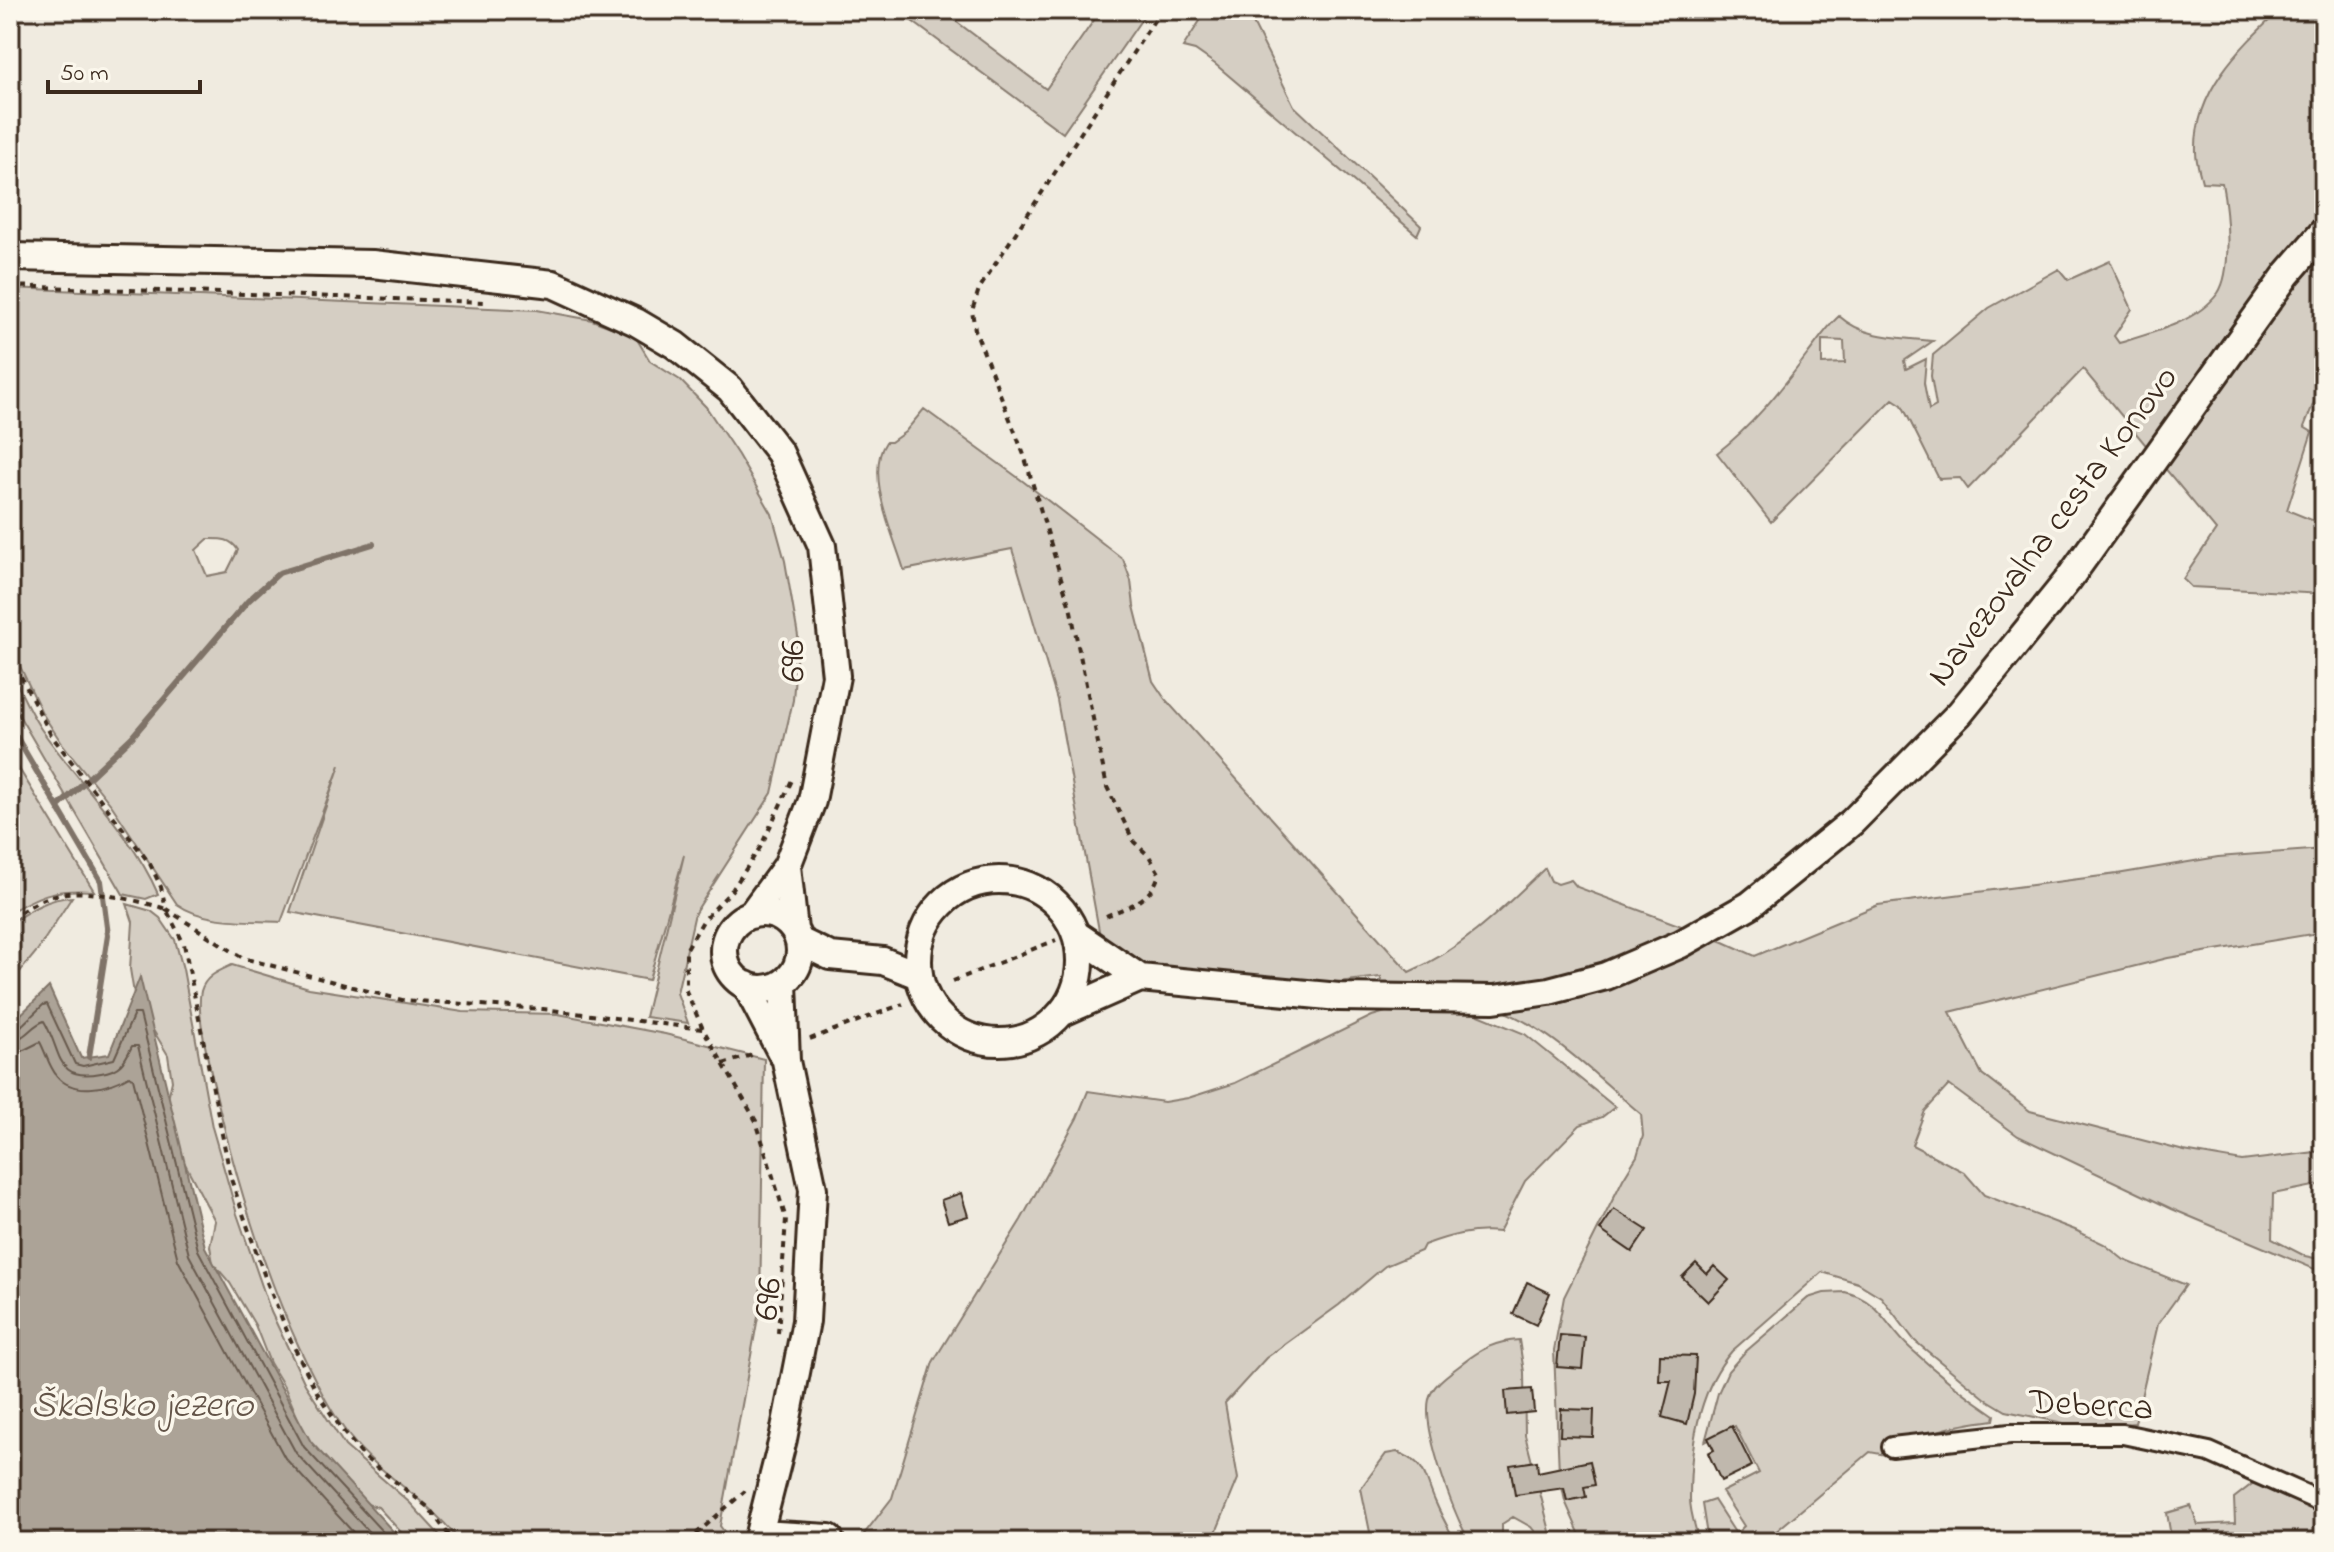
<svg xmlns="http://www.w3.org/2000/svg" width="2334" height="1552" viewBox="0 0 2334 1552" font-family="'Indie Flower',sans-serif">
	<style>
		.green { fill: #d5cec3; stroke: #887c70; stroke-width: 2; fill-rule: evenodd }
		.water { fill: #aca397; stroke: #7f7367; stroke-width: 2 }
		.lines { fill: none; stroke-linecap: round; stroke-linejoin: round }
		.shore { stroke: #685a4e; stroke-width: 2 }
		.stream { stroke: #7f7367; stroke-width: 6 }
		.building { fill: #c0b8ad; stroke: #3b2a1e; stroke-width: 2 }
		.street-casing { stroke: #3b2a1e; stroke-width: 24 }
		.secondary-casing { stroke: #3b2a1e; stroke-width: 32 }
		.path { stroke: #3b2a1e; stroke-width: 4; stroke-dasharray: 6 6; stroke-linecap: butt }
		.street { stroke: #fbf7ec; stroke-width: 18 }
		.secondary { stroke: #fbf7ec; stroke-width: 26 }
		.labels { text-anchor: middle; dominant-baseline: central; stroke-width: 7; stroke-linejoin: round; paint-order: stroke }
		.street-label { font-size: 36px; fill: #3b2a1e; stroke: #fbf7ec }
		.water-label { font-size: 38px; font-style: italic; fill: #635448; stroke: #fbf7ec }
	</style>
	<rect width="100%" height="100%" fill="#f0ebe0"/>
	<filter id="ink" filterUnits="userSpaceOnUse"><feTurbulence type="fractalNoise" baseFrequency=".0125" numOctaves="2"/><feDisplacementMap in="SourceGraphic" scale="16" xChannelSelector="R" yChannelSelector="G"/><feConvolveMatrix kernelMatrix="1 2 1 2 8 2 1 2 1" color-interpolation-filters="sRGB"/></filter>
	<g filter="url(#ink)">
		<path class="green" d="M897,10H941L1046,89L1101,10H1148L1063,133Z
			M1207,10H1243L1251,19L1294,106L1421,226L1417,235L1215,64L1195,50L1183,47Z
			M2280,10H2324V377L2304,427L2312,432L2287,510L2324,525V594L2191,587L2183,579L2216,530L2083,369L1968,489L1960,478L1939,479L1902,405L1893,399L1771,522L1717,453C1752,426 1780,391 1807,355C1818,341 1826,328 1839,316C1865,339 1899,337 1933,341L1904,361L1906,369L1926,359L1924,383L1929,410L1936,406L1931,376L1933,355L1989,308L2059,269L2068,280L2110,261L2132,309L2114,336L2119,343C2152,333 2197,322 2218,293C2233,271 2227,209 2222,183L2202,182C2200,173 2196,162 2196,152C2194,91 2240,48 2280,10ZM1822,340L1844,341L1845,363L1822,364Z
			M10,288L537,310L592,320L635,336L650,361L680,380L706,407L738,455L772,514L785,561L798,636L793,700L772,793L695,913L677,993L688,1023L645,1017L684,855L649,980L290,912L340,765L281,922C248,920 205,924 177,904L112,806L61,742L42,713L10,645ZM208,539C221,539 230,538 238,550L227,572L207,576L196,550Z
			M924,409L1024,482L1123,559L1131,581L1134,606L1153,681L1165,699L1409,972C1463,949 1503,908 1545,868L1551,881L1558,884L1571,880L1577,887L1724,942L1755,956L1878,905L2117,874L2218,857L2324,849V932L2168,958L1950,1012L1982,1074L2030,1111L2184,1151L2242,1161L2324,1151V1184L2273,1194L2272,1239L2305,1256L2324,1260V1273L2172,1209L2018,1136L1949,1085L1925,1111L1912,1145L1964,1172L1984,1195L2075,1230L2104,1244L2124,1260L2186,1285L2158,1324L2135,1423L2088,1428L2006,1411L1986,1399L1915,1341L1881,1297L1858,1283L1822,1272L1732,1351C1698,1390 1690,1448 1690,1499C1690,1513 1696,1528 1699,1542H1583L1565,1501L1559,1473L1554,1350L1564,1297L1623,1179L1637,1156L1643,1136L1641,1114C1592,1073 1543,1019 1479,1003C1458,998 1404,1004 1380,1004L1381,977L1222,996L1110,991L1057,700L1012,549L904,570C894,536 864,474 886,442H891L905,432Z
			M10,668C19,688 28,710 41,729C79,783 131,832 158,894L146,899L123,894L10,700Z
			M10,754L94,891C55,889 43,893 10,912Z
			M72,897L37,951L10,984V923C30,910 48,898 72,897Z
			M127,904L151,911L160,918L175,940L183,969L212,1127L237,1214L271,1312L305,1384L345,1446L410,1503L446,1542H410L378,1507L347,1499L318,1465L285,1388L270,1363L255,1325L230,1283L213,1263L210,1246L215,1221L182,1158L168,1098L172,1081L168,1055L135,1000L130,969L133,922Z
			M232,965L309,988L463,1012L558,1014L665,1034L764,1059L760,1306L720,1526L732,1542H460C430,1500 382,1477 350,1437C329,1410 314,1378 299,1347C260,1262 234,1173 213,1081C208,1060 196,1012 201,991C205,976 219,971 232,965Z
			M1403,1007L1469,1011L1525,1034L1615,1107L1602,1117L1580,1125L1525,1181L1499,1232C1473,1229 1448,1236 1424,1245L1421,1251L1385,1266L1339,1305L1266,1358L1225,1403L1238,1479L1212,1542H858L892,1498L933,1362L1021,1220L1077,1118L1088,1091L1164,1102L1188,1098L1235,1083L1372,1016Z
			M1845,1292C1879,1300 1886,1326 1910,1348C1937,1373 1965,1395 1995,1415L1994,1420C1955,1425 1922,1431 1891,1456L1870,1452L1767,1539L1768,1542H1708L1702,1504L1714,1500L1736,1534L1744,1526L1722,1492L1759,1473L1735,1426L1705,1442L1718,1393L1728,1371L1744,1353L1808,1298L1824,1293Z
			M1519,1340L1524,1372L1525,1435L1552,1539L1543,1542L1531,1527L1513,1517L1502,1524V1542H1470C1454,1515 1422,1430 1429,1399C1432,1384 1452,1372 1463,1363C1481,1349 1496,1341 1519,1340Z
			M1397,1452C1428,1464 1423,1474 1435,1501C1441,1515 1448,1528 1456,1542H1372L1361,1488L1386,1454Z
			M2256,1481L2324,1508V1542H2172L2167,1513L2191,1506L2198,1525L2235,1523L2234,1498Z"/>
		<path class="water" d="M140,977L205,1247L311,1442L403,1542H10V1025L49,987L81,1058L109,1054Z"/>
		<g class="lines">
			<path class="shore" d="M10,1030L18,1029L43,1005L47,1004L75,1064L83,1066L114,1059L134,1014H140L198,1250L304,1447L392,1542
				M10,1040C26,1040 31,1025 44,1021C63,1053 54,1082 101,1073C120,1070 124,1063 132,1046H138L189,1255L296,1453L378,1542
				M10,1052L22,1051L40,1042C46,1053 49,1067 57,1076C73,1096 110,1088 129,1076L133,1078L178,1260L285,1458L362,1542"/>
			<path class="stream" d="M10,726L101,881L108,935L89,1057
				M58,807L132,737L248,601L279,573L373,544"/>
		</g>
		<path class="building" d="M961,1193L968,1216L948,1222L941,1200Z
			M1614,1209L1647,1230L1632,1252L1600,1230Z
			M1696,1263L1707,1274L1714,1266L1729,1280L1708,1302L1682,1277Z
			M1527,1282L1550,1293L1536,1325L1513,1314Z
			M1560,1335L1585,1337L1582,1369L1557,1367Z
			M1660,1355L1696,1356L1694,1394L1687,1424L1662,1417L1671,1381H1659Z
			M1532,1389L1534,1412L1507,1415L1505,1391Z
			M1561,1409L1594,1410L1593,1437L1560,1436Z
			M1732,1426L1752,1466L1721,1481L1708,1453L1714,1450L1708,1438Z
			M1537,1461L1538,1472L1590,1461L1595,1485L1584,1487L1586,1497L1567,1501L1564,1488L1515,1495L1510,1465Z"/>
		<g class="lines">
			<g class="street-casing">
				<path id="street" d="M1892,1447L2010,1434H2123L2209,1452L2324,1503"/>
			</g>
			<g class="secondary-casing">
				<path id="secondary" d="M10,257L372,264L553,284L636,322L675,345L730,389L780,453L822,546L836,676L812,801L787,866L751,915
					M787,866L794,930
					M918 961a81 81 0 1 1 162 0a81 81 0 1 1-162 0Z
					M724 951a38 38 0 1 1 76 0a38 38 0 1 1-76 0Z
					M1077,935L1140,978
					M799,941L830,956L883,961L918,975
					M746,985L782,1054
					M1063,1012L1140,978L1339,997L1494,999L1549,991L1606,976L1681,944L1750,905L1852,822L1960,713L2068,580L2287,274L2324,231
					M760,1534L829,1538V1542
					M757,1542L783,1439L806,1321L813,1189L786,1061L783,983"/>
			</g>
			<path class="path" d="M10,286L485,302
				M10,655L51,735L150,864L161,887L166,909L243,958L402,1000L543,1009L703,1029
				M1106,916C1129,906 1153,900 1159,873L1149,856L1134,842L1107,787L1071,611L1024,455L975,330L972,311L979,289L1161,10
				M10,919C28,907 45,895 67,893C93,890 141,901 166,909L184,944L231,1179L266,1280L292,1343L319,1396L345,1434L364,1457L429,1508L454,1542
				M953,981L1056,940
				M810,1039L903,1004
				M723,1064L755,1054
				M778,1333L786,1219L756,1121L703,1029L686,991V950L703,921L732,890L761,846L792,780
				M687,1542L745,1491"/>
			<use href="#street" class="street"/>
			<use href="#secondary" class="secondary"/>
		</g>
	</g>
	<g class="labels">
		<g class="street-label">
			<text transform="translate(2054 527) rotate(-53)">Navezovalna cesta Konovo</text>
			<text transform="translate(795 661) rotate(-91)">696</text>
			<text transform="translate(770 1299) rotate(-85)">696</text>
			<text transform="translate(2091 1407) rotate(3)">Deberca</text>
		</g>
		<g class="water-label">
			<text x="142" y="1407">Škalsko jezero</text>
		</g>
	</g>
	<rect width="2334" height="1552" fill="none" stroke="#fbf7ec" stroke-width="40"/>
	<rect x="20" y="20" width="2294" height="1512" fill="none" stroke="#3b2a1e" stroke-width="3" filter="url(#ink)"/>
	<path d="M48 80v12h152v-12" fill="none" stroke="#3b2a1e" stroke-width="4"/>
	<text x="60" y="80" font-size="24" fill="#3b2a1e" stroke="#fbf7ec" stroke-width="6" paint-order="stroke">50 m</text>
</svg>
